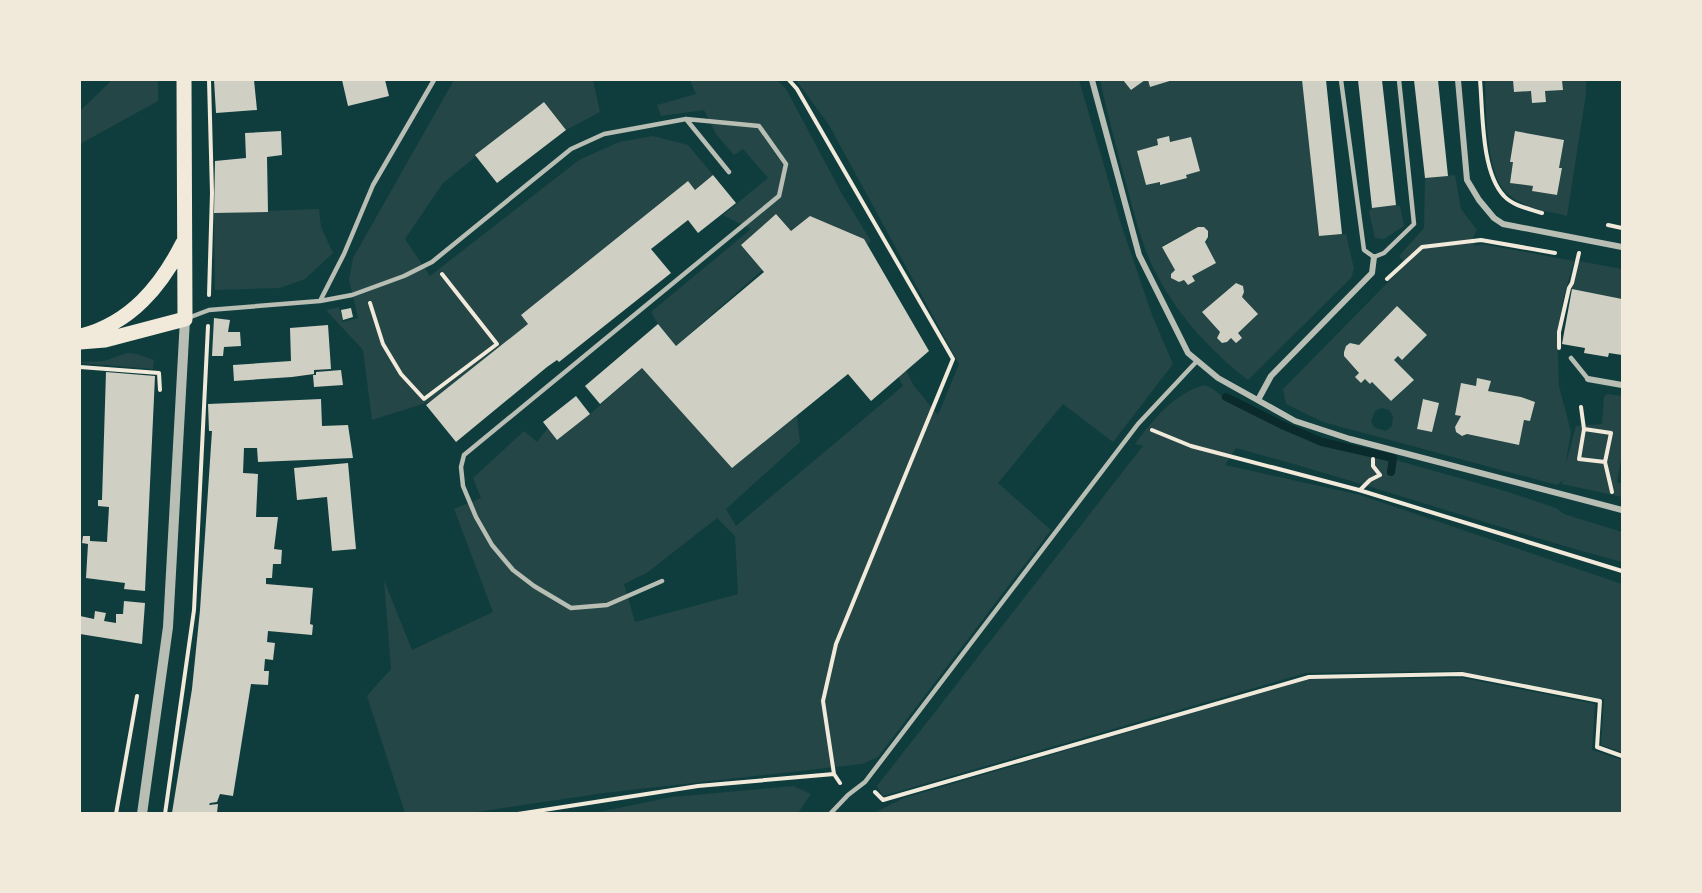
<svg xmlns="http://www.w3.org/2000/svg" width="1702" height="893" viewBox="0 0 1702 893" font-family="Georgia,serif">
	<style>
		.green { fill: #244646; fill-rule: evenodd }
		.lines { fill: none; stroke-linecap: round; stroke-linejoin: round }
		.stream { stroke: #0a2a2b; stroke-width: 8 }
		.building { fill: #cfcfc3 }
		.path { stroke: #f1e9da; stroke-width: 4 }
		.service { stroke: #b8beb3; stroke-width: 4.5 }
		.minor { stroke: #b8beb3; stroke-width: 6 }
		.tertiary { stroke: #b8beb3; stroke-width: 10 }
		.primary { stroke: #f1e9da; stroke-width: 15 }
	</style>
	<rect width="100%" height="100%" fill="#0f3d3e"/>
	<path class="green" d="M112,80H158V101L80,144V111Z
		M454,80H593L600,112L566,130L544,102L443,183L405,239L430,276L579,160L619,142L653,136L688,145L713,175L695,190L687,182L521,315L528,324L432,401L372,420L363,350L326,310L339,307L343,322L358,318L349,280L353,258Z
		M690,80H777L786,89L842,194L871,241L849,262L914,386L938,415L959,364L829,125L796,80H1079L1121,224L1152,315L1173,364L1113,442L1063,404L998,483L1051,530L878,757L862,764L604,793L470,813H405L367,696L391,669L384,580L412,650L493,612L454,509L481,498L473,478L524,431L537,442L548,428L557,439L590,414L642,368L732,467L797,416L800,442L726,509L736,526L903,386L817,222L676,346L658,324L651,312L751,229L723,215L768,178L743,149L734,155L716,134L704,110L661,116L657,105L696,94ZM717,518L735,536L738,594L635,622L624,584L648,572Z
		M1100,80H1123L1131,90L1145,80H1148L1150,87L1175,80H1302L1319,236L1346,234L1354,269L1351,278L1248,380C1213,353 1179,317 1158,277C1143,250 1136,220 1128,191C1118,154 1108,117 1100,80ZM1168,136L1170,142L1191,137L1200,171L1186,175L1187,178L1161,185L1160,182L1146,185L1137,151L1158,145L1157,139ZM1198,227L1206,229L1209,236L1192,276L1195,281L1188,285L1184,280L1179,282L1172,278L1171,274L1175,270L1162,246ZM1236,283L1243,286L1244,292L1242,297L1257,315L1227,342L1222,343L1217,338L1220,332L1202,312Z
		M1485,80H1513L1514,92L1531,91L1546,102L1545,91L1563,90L1562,80H1586V94L1567,216C1551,212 1532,210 1518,201C1511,197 1504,192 1501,186C1486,161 1486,109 1485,80ZM1515,131L1564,140L1559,168L1562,169L1557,195L1533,191V186L1510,182L1513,162L1510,161Z
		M1455,175L1461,209L1477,230L1473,237L1475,246L1482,244L1574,261L1563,300L1557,334L1559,386L1571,432L1565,467L1576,426L1602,424L1604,396L1608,394L1622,396V454L1617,482L1622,484V497L1562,484L1563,480L1557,485L1323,422L1286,404L1283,389L1406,264L1399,256L1424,228L1425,178ZM1397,306L1427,335L1403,360L1398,356L1394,360L1414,380L1392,401L1372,382L1370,384L1365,379L1361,383C1358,365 1345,364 1344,351L1350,343L1359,345ZM1478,378L1490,381L1488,391L1521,397L1535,402L1530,421L1524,420L1519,445L1467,434L1462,436L1456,432L1455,427L1461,416L1455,414L1461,384L1476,386ZM1423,399L1438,403L1432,432L1417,429ZM1382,408L1389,410L1393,416L1392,426L1386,431L1375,428L1371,422L1375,411Z
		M1396,205L1400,206L1404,226L1384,239L1375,238L1369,211L1372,208Z
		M319,209L321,227L333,253L305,279L280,288L215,290L214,213Z
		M1579,261L1622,269V299L1572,289Z
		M127,353L137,354L154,360L153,369L80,363V362L104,361Z
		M1205,385L1213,389L1224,398L1284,428L1321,444L1392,459L1505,491L1556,508L1564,514L1622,532V562C1493,527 1366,483 1236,448L1225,465L1360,495L1622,584V752L1601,745L1604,699L1458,671L1306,673L883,796L877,786L1143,446L1135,444C1153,420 1174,393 1205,385Z
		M1463,678L1595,704L1592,750L1622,760V813L872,814L904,798L1309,679Z
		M793,786L811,794L798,813H594L672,797Z"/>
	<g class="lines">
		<path class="stream" d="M1226,397L1282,425L1322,442L1393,458L1391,472"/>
	</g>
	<path class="building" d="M214,80H254L257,110L216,113Z
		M342,80H385L389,96L348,106Z
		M1123,80H1145L1131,90Z
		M1148,80H1173L1150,87Z
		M1302,80H1326L1342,234L1319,236Z
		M1358,80H1382L1396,205L1372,208Z
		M1414,80H1438L1448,176L1425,178Z
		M1513,80H1562L1563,90L1545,91L1546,102L1532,103L1531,91L1514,92Z
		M544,102L566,130L497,183L475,155Z
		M281,131L282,155L267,157L268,212L214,213L215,161L246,158L245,133Z
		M1515,131L1564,140L1559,168H1562L1557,195L1532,191L1533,186L1510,183L1513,162H1510Z
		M1169,136L1170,142L1191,137L1200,171L1186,175L1187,178L1160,185V182L1146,185L1137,151L1158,145L1157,139Z
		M713,175L736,203L698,233L688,220L651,249L671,273L559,362L557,360L547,367L456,442L426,405L528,324L521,315L688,181L695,190Z
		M776,214L791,231L810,216L864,239L929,351L871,401L848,374L732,468L642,368L600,404L585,386L658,324L676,346L764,272L741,245Z
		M1198,227H1204L1208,231V237L1205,242L1216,263L1192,276L1195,281L1188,285L1184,280L1179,282L1171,278V274L1175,270L1162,247Z
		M1236,283L1243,286L1244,292L1242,297L1258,314L1238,333L1242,338L1236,343L1231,338L1227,342L1222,343L1217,338L1220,332L1202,312Z
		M1572,289L1622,299V355L1609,353L1608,357L1584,353L1585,348L1562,344Z
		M1397,306L1427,335L1402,360L1398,356L1394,360L1414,380L1391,401L1372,382L1370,384L1365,379L1361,383L1355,377L1359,373L1344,356V352L1346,346L1350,343L1359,345Z
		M351,308L353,317L343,320L341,310Z
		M214,318L230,320L228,332H240L241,346L224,347L223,356H212Z
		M328,325L331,369L314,370V374L292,377L234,381L233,365L291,361L290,328Z
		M341,370L343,385L314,387L313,375H316V372Z
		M106,372L155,376L145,591L124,589L125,583L86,578L88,544L82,543L83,536H90V541L107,542L109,507L98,506V500H102Z
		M1477,378L1491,381L1488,391L1521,397L1535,402L1530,421L1524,420L1519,445L1467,434L1462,436L1456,432L1455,427L1461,416L1455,415L1461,383L1476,386Z
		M576,396L590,414L557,440L543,422Z
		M321,399L322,426L348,425L353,458L258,462L257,448H244L243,473L258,474L256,517H278L274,549L282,550L281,564H273L272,578H266V584L313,588L310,624L313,625L312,635L268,631L267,642L275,643L273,660L265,659L264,671H269L268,685L251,684L233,796L220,794L217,802L210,803L209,805L218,804L217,813H172L192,689L200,610L212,431H209L208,404Z
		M1423,399L1439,403L1432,432L1417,429Z
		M348,463L356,549L332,551L327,497L297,500L294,468Z
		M124,601L145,603L142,644L80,634V616L94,619L95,611L106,613L104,621L116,623V614H123Z"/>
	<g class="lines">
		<path class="path" d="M209,80L212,193L209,295
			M789,80L797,89L953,359L836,644L823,701L834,774L840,783
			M1480,80C1483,112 1481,172 1504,196C1513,206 1530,209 1542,213
			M1608,225L1622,228
			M1387,279L1422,247L1481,240L1555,253
			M370,303L383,344L401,374L424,399L497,344L442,274
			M1559,348V332L1569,288L1572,283L1579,253
			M80,367L159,373L160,390
			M1581,407L1584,429L1579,459L1605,462L1612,492
			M1584,429L1611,433L1605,462
			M1152,430L1191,446L1359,490L1622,571
			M1360,490L1370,480L1380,475L1373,466V459
			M875,792L883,800L1309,677L1462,674L1600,701L1597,747L1622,756
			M116,814L137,696
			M165,814L194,610L208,326
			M518,814L698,786L834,774"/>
		<path class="service" d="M1341,80L1364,250L1374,257L1384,253L1414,224L1399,80
			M686,119L729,172
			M320,301L344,254L373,185L434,80
			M188,318L209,310L320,301L352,295L404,276L432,262L571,149L604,134L686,119L759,126L786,164L779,196L464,455L461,467L463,486L476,517L492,545L513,570L534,586L571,608L607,605L662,581
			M1571,358L1588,379
			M830,814L848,795L865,782L1138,424L1197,361"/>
		<path class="minor" d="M1092,80L1139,255L1188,353L1218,378L1295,421L1350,439L1622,510
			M1458,80L1467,180L1479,200L1494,218L1503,224L1622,247
			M1588,379L1622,385
			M1258,400L1271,376L1372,273L1374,257"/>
		<path class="tertiary" d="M142,814L168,627L185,319"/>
		<path class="primary" d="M81,336C131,323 161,286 183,243
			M80,342L105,340L185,319L184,80"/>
	</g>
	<rect width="1702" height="893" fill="none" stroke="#f1e9da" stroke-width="162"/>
</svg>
